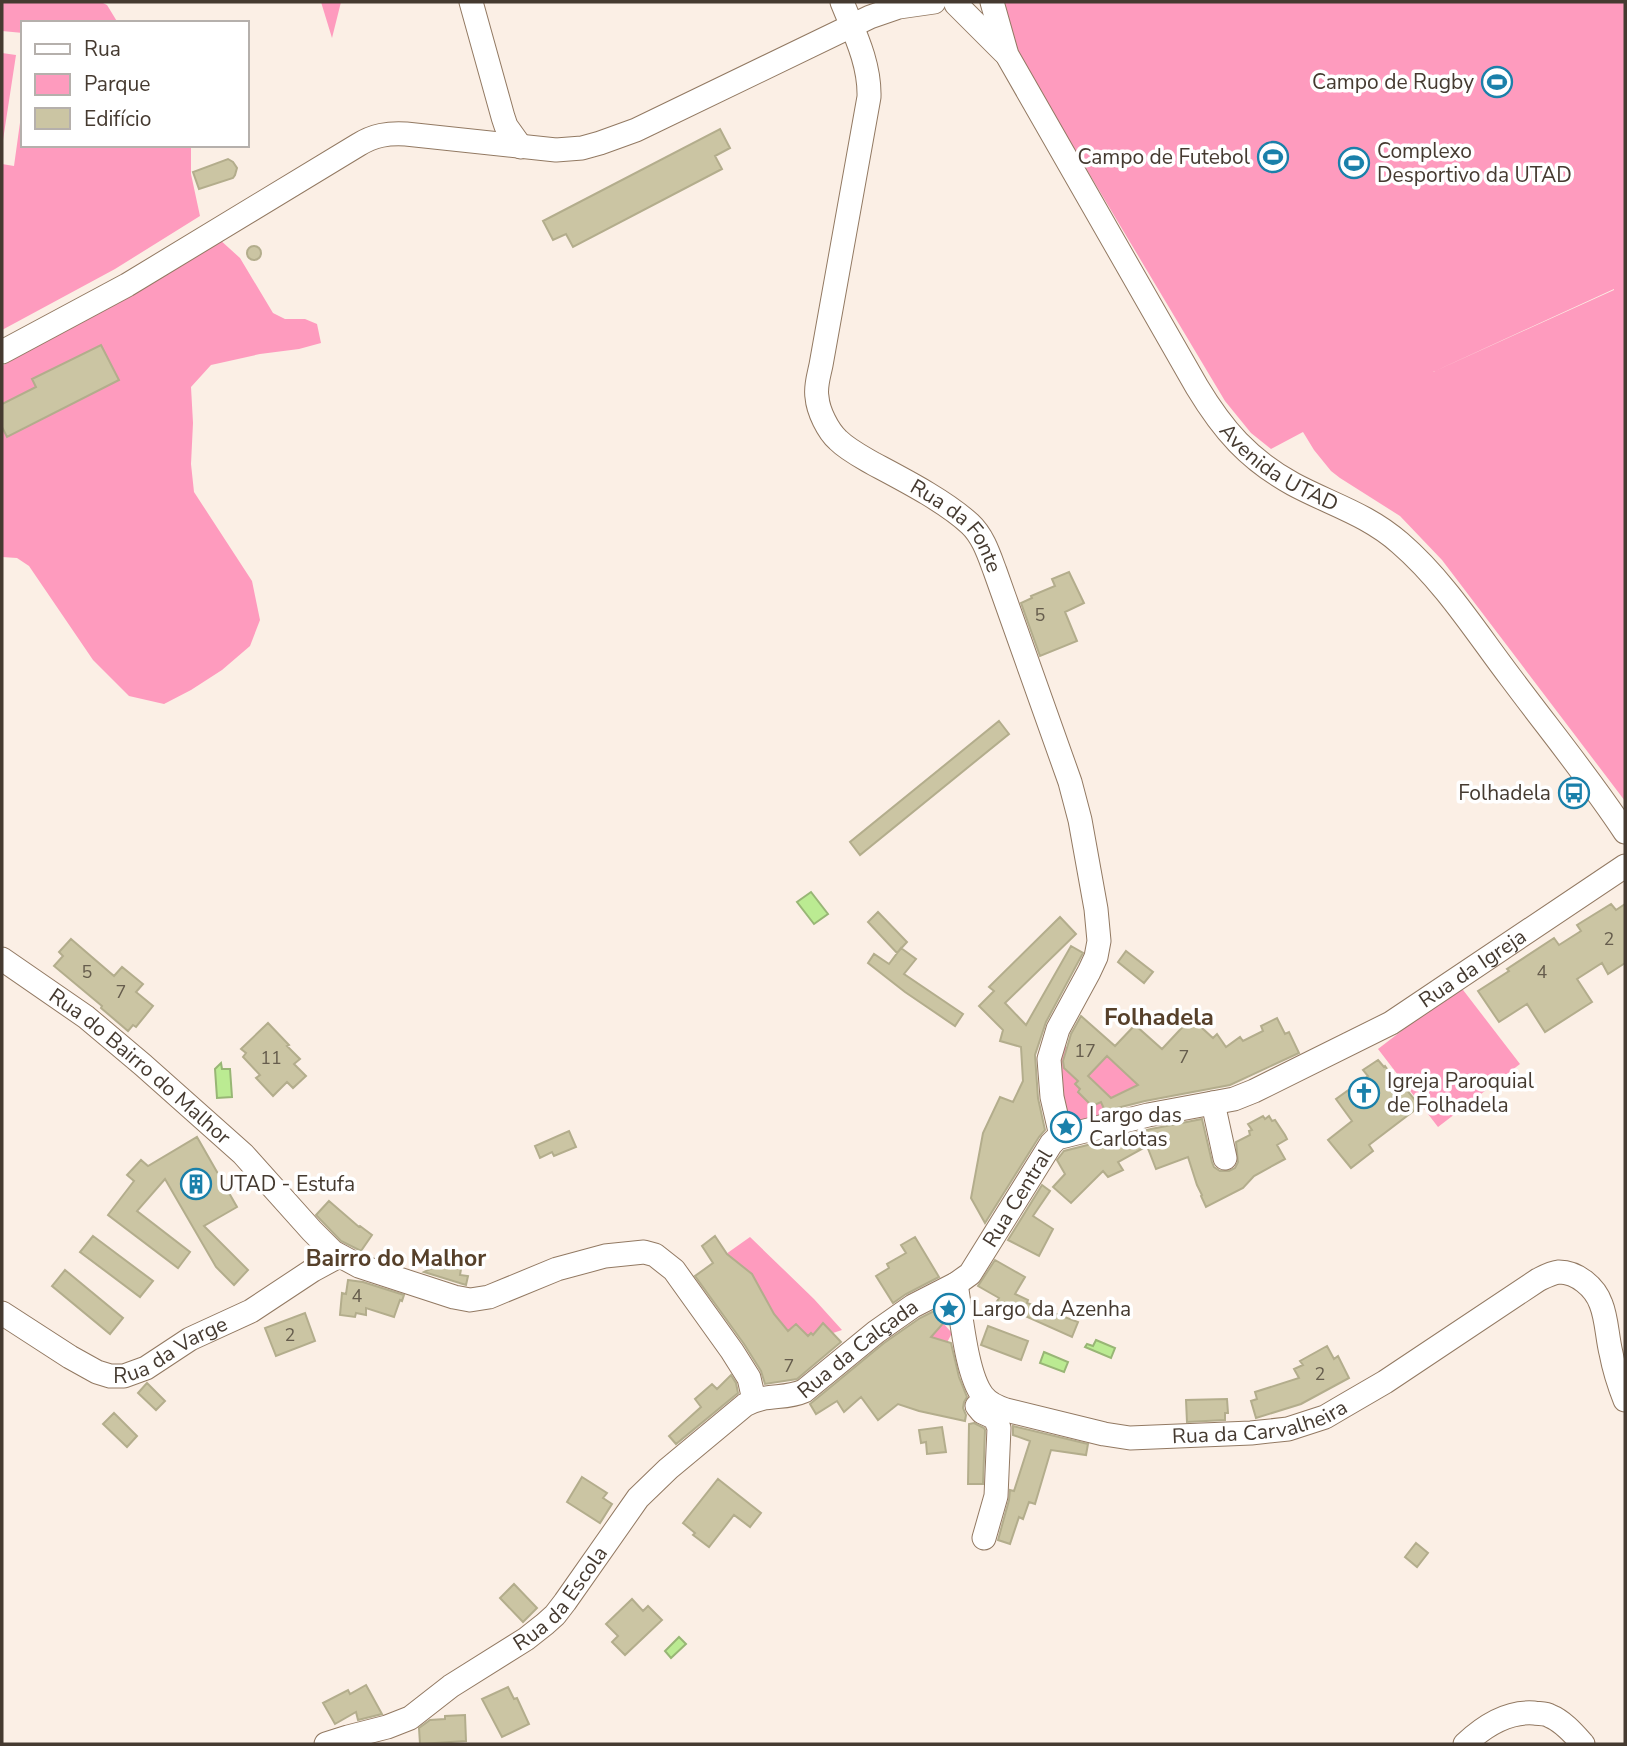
<svg xmlns="http://www.w3.org/2000/svg" width="1627" height="1746" viewBox="0 0 1627 1746" font-family="'Nunito Sans',sans-serif">
	<style>
		.green { fill: #fe9bbe; fill-rule: evenodd }
		.water { fill: #bbeb92; stroke: #98b675; stroke-width: 2 }
		.building { fill: #cbc5a3; stroke: #b3ad8c; stroke-width: 2; fill-rule: evenodd }
		.lines { fill: none; stroke-linecap: round; stroke-linejoin: round }
		.minor-casing { stroke: #927962; stroke-width: 25 }
		.minor { stroke: #fff; stroke-width: 23 }
		.labels { text-anchor: middle; dominant-baseline: central; stroke-width: 7; stroke-linejoin: round; paint-order: stroke }
		.number-label { font-size: 18px; fill: #665d4d }
		.poi-label { font-size: 21px; fill: #453a30; stroke: #fff; text-anchor: start }
		.street-label { font-size: 21px; fill: #453a30; stroke: #fff }
		.neighbourhood-label { font-size: 23px; font-weight: bold; fill: #56402a; stroke: #fff }
		.quarter-label { font-size: 24px; font-weight: bold; fill: #56402a; stroke: #fff }
	</style>
	<rect width="100%" height="100%" fill="#fbefe5"/>
	<path class="green" d="M2,2H101L107,5L118,23H23V33L2,31Z
		M321,2H341L332,38Z
		M1000,2H1625V801L1442,560L1400,516L1340,478L1331,471L1314,450L1303,432L1271,449L1251,433L1225,401L1011,43ZM1614,289V290L1433,372Z
		M2,53L16,55L3,140H2Z
		M23,101V145H191V174L200,216L115,269L2,330V164L14,166Z
		M219,239L240,258L273,313L285,319H305L317,324L321,343L299,349L260,354L211,365L191,387L193,423L191,464L194,492L252,581L260,620L250,646L222,670L191,690L164,704L129,696L93,660L29,566L17,558L2,557V366Z
		M1460,986L1520,1064L1438,1127L1378,1049Z
		M1064,1045L1092,1071L1107,1056L1138,1085L1101,1102L1109,1121L1075,1122L1067,1118L1058,1062Z
		M750,1237L814,1299L842,1330L833,1333L823,1324L813,1335L808,1336L796,1324L788,1331L774,1314L751,1274L726,1254Z
		M943,1323L952,1333L940,1356L921,1346Z"/>
	<path class="water" d="M811,892L828,914L814,924L797,902Z
		M221,1063L222,1069H230L232,1097L217,1098L215,1069Z
		M1096,1340L1115,1348L1111,1358L1085,1347L1087,1344L1093,1346Z
		M1044,1352L1068,1362L1064,1372L1040,1363Z
		M679,1637L686,1644L671,1658L665,1651Z"/>
	<path class="building" d="M720,129L730,148L715,156L722,169L573,247L566,234L553,240L543,221Z
		M228,159L233,162L237,168L235,175L233,178L199,189L193,172Z
		M247 253a7 7 0 1 1 14 0a7 7 0 1 1-14 0Z
		M101,345L119,380L7,437L2,427V404L36,387L32,379Z
		M1069,572L1084,603L1065,612L1077,641L1040,656L1021,603L1032,598L1031,596L1055,586L1052,579Z
		M999,721L1009,734L860,855L850,842Z
		M1611,904L1616,910L1625,904V963L1608,974L1602,963L1577,979L1592,1002L1545,1032L1527,1004L1499,1022L1478,991L1509,971L1507,969L1554,938L1559,945L1581,931L1577,925Z
		M878,912L907,942L897,953L868,922Z
		M1060,917L1076,934L1005,1003L1026,1025L1071,946L1083,953L1046,1022L1035,1055L1038,1098L1045,1130L1039,1137L985,1223L971,1198L983,1133L1000,1097L1013,1102L1023,1081L1021,1047L1000,1041L1003,1030L979,1006L994,991L989,987Z
		M71,939L114,976L122,967L143,984L136,992L153,1006L136,1027L133,1025L128,1031L101,1008L102,1006L54,966L63,956L59,952Z
		M901,948L916,959L904,974L963,1014L955,1026L905,992L868,963L874,954L889,964Z
		M1126,951L1153,972L1144,983L1118,962Z
		M1081,1016L1115,1046L1135,1025L1162,1049L1191,1018L1213,1038L1217,1034L1226,1047L1240,1037L1243,1041L1263,1031L1261,1026L1277,1018L1285,1034L1289,1032L1299,1053L1230,1085L1145,1101L1105,1111L1101,1102L1092,1106L1078,1092L1080,1089L1075,1084L1078,1081L1064,1068L1063,1061L1071,1034ZM1107,1056L1138,1085L1111,1098L1088,1076Z
		M268,1023L289,1045L287,1046L300,1059L294,1064L306,1076L293,1088L287,1082L273,1096L256,1078L260,1075L243,1057L246,1053L241,1049Z
		M1378,1060L1384,1067L1385,1066L1403,1091L1406,1089L1420,1106L1369,1145L1373,1151L1351,1168L1328,1140L1352,1121L1336,1099L1368,1076L1363,1070Z
		M1263,1116L1265,1119L1269,1116L1272,1121L1275,1120L1285,1135L1287,1139L1277,1145L1285,1159L1254,1176L1243,1188L1206,1207L1201,1196L1202,1195L1197,1185L1188,1157L1156,1169L1147,1146L1118,1162L1123,1170L1108,1177L1103,1171L1071,1203L1053,1187L1065,1174L1057,1160L1064,1151L1151,1129L1202,1119L1212,1162L1214,1167L1220,1171H1229L1235,1168L1238,1162L1236,1142L1250,1135L1249,1131L1252,1130L1248,1124Z
		M569,1131L576,1147L554,1156L552,1152L540,1158L535,1146Z
		M197,1137L237,1207L204,1226L248,1270L234,1285L216,1267L165,1179L137,1211L190,1252L178,1268L108,1215L134,1181L127,1175L141,1160L148,1166Z
		M1042,1185L1050,1191L1033,1216L1053,1229L1039,1256L1008,1240Z
		M329,1201L359,1227L360,1226L372,1235L361,1251L341,1241L316,1215Z
		M93,1236L153,1281L140,1297L80,1252Z
		M715,1236L727,1254L752,1274L774,1314L788,1331L796,1324L808,1336L811,1333L813,1335L823,1323L841,1342L797,1379L765,1384L761,1371L744,1344L695,1276L713,1263L702,1246Z
		M915,1237L939,1277L906,1294L893,1303L876,1276L889,1268L887,1264L906,1253L901,1245Z
		M995,1260L1025,1277L1015,1294L1028,1300L1027,1303L1078,1322L1072,1337L996,1303L999,1298L978,1286Z
		M440,1264L461,1269L460,1275L468,1276L466,1285L424,1272Z
		M65,1270L123,1318L110,1334L52,1286Z
		M348,1280L363,1282L404,1295L402,1301L400,1300L394,1317L366,1308V1315L356,1313L355,1317L340,1315L342,1293L346,1294Z
		M936,1310L946,1320L931,1337L951,1343L959,1377L967,1397L964,1402L963,1408L966,1415L965,1421L919,1411L898,1404L878,1420L861,1397L844,1412L837,1401L816,1414L810,1404L884,1343L920,1318Z
		M305,1313L315,1341L276,1356L265,1328Z
		M988,1326L1028,1341L1021,1360L981,1345Z
		M1327,1346L1334,1359L1338,1356L1349,1378L1301,1404L1256,1418L1251,1401L1257,1399L1255,1392L1299,1378L1294,1369L1303,1365L1300,1361Z
		M731,1375L736,1383L738,1393L676,1444L669,1436L701,1407L695,1399L712,1384L717,1389Z
		M147,1383L165,1401L156,1410L138,1393Z
		M1227,1399L1228,1413H1225V1420L1187,1422L1186,1400Z
		M114,1413L137,1436L127,1447L103,1424Z
		M974,1423L984,1428L985,1430L983,1484H968L969,1424Z
		M1013,1426L1088,1444L1086,1455L1051,1450L1035,1504L1029,1502L1023,1519L1019,1517L1010,1544L998,1540L1009,1500L1010,1490L1014,1491L1030,1441L1013,1435Z
		M942,1427L946,1452L927,1454L926,1442L921,1443L919,1430Z
		M582,1477L607,1493L603,1498L612,1504L600,1523L567,1502Z
		M718,1479L761,1513L750,1527L734,1515L709,1547L693,1535L695,1533L683,1523Z
		M1416,1543L1428,1553L1417,1567L1405,1557Z
		M514,1584L537,1608L523,1622L500,1598Z
		M632,1599L643,1611L648,1606L662,1620L625,1655L612,1642L618,1636L606,1624Z
		M366,1685L382,1714L358,1720L356,1712L335,1724L323,1703L348,1690L350,1694Z
		M508,1687L514,1699L517,1698L529,1724L502,1737L482,1699Z
		M465,1715L466,1741L420,1744L419,1728L430,1720L445,1719V1716Z"/>
	<g class="lines">
		<g class="minor-casing">
			<g id="minor">
				<path d="M471,2L503,117L506,126L521,147"/>
				<path id="s1" d="M842,2C854,32 870,63 869,97L821,365C819,375 815,387 817,397C818,411 828,431 838,440C848,450 862,457 874,464C904,480 945,501 970,524C983,536 989,555 995,571L1070,782L1080,820L1096,909L1099,941L1096,957L1089,972L1058,1029L1049,1059L1052,1097L1061,1136"/>
				<path id="s2" d="M992,2L1007,55L1197,387C1223,430 1248,459 1293,484C1330,504 1367,514 1400,543C1444,581 1476,632 1511,678C1549,729 1590,779 1625,832"/>
				<path d="M956,4L1004,52"/>
				<path d="M2,352L127,285L358,145C374,135 388,133 406,134L556,150L582,148L600,143L636,130L870,17L899,7L934,2"/>
				<path id="s3" d="M2,959L86,1017L143,1065L243,1154L312,1231L333,1252L359,1266L454,1297L470,1300L489,1297L557,1269L605,1256L644,1252L655,1255L674,1270L732,1351L749,1378L754,1400"/>
				<path d="M1213,1103L1225,1158"/>
				<path id="s4" d="M956,1284C961,1312 966,1375 983,1396C989,1404 997,1407 1006,1410L1104,1434L1130,1438L1251,1433L1288,1429L1325,1417L1342,1407L1385,1382L1538,1280C1544,1277 1551,1273 1559,1272C1577,1272 1595,1287 1601,1304C1607,1319 1607,1337 1611,1353C1614,1369 1619,1385 1625,1400"/>
				<path id="s5" d="M2,1313L70,1357L97,1372L110,1376H124L146,1368L190,1339L251,1311L313,1270L339,1256"/>
				<path d="M977,1406L982,1412L995,1418L999,1428L996,1496L984,1538"/>
				<path id="s6" d="M326,1744L348,1737L387,1727L410,1718L451,1686L526,1639L545,1624L555,1615L565,1602L638,1498L668,1469L745,1405C766,1393 784,1400 804,1391L876,1332L913,1306L956,1284L970,1274L1051,1144L1057,1138L1148,1115L1234,1099L1254,1091L1391,1023L1625,866"/>
				<path d="M1465,1744C1483,1727 1507,1711 1534,1713C1539,1714 1545,1713 1550,1716C1563,1721 1574,1734 1583,1744"/>
			</g>
		</g>
		<use href="#minor" class="minor"/>
	</g>
	<defs>
		<g id="stadium-ring" transform="scale(1.575)"><circle r="9.5" fill="#fff" stroke="#1a80aa" stroke-width="1.5"/><path d="M0-5a6.5 5 0 1 0 0 10a6.5 5 0 1 0 0-10ZM-3.5-1.8h7v3.6h-7Z" fill="#1a80aa"/></g>
		<g id="bus-ring" transform="scale(1.575)"><circle r="9.5" fill="#fff" stroke="#1a80aa" stroke-width="1.5"/><path d="M-5-6H5V4H4V6H2V4H-2V6H-4V4H-5ZM-3.5-4V0h7V-4ZM-3.5 1.2v1.5H-2V1.2ZM2 1.2v1.5H3.5V1.2Z" fill="#1a80aa"/></g>
		<g id="church-ring" transform="scale(1.575)"><circle r="9.5" fill="#fff" stroke="#1a80aa" stroke-width="1.5"/><path d="M-1.2-6h2.4v3.5h3.3v2.4h-3.3V6h-2.4V-.1h-3.3v-2.4h3.3Z" fill="#1a80aa"/></g>
		<g id="sight-ring" transform="scale(1.575)"><circle r="9.5" fill="#fff" stroke="#1a80aa" stroke-width="1.5"/><path d="M0-6L1.8-2.2L6-1.7L2.9 1.2L3.7 5.4L0 3.3L-3.7 5.4L-2.9 1.2L-6-1.7L-1.8-2.2Z" fill="#1a80aa"/></g>
		<g id="building-ring" transform="scale(1.575)"><circle r="9.5" fill="#fff" stroke="#1a80aa" stroke-width="1.5"/><path d="M-4-6H4V6H1V3H-1V6H-4ZM-2.5-4.3h1.7v1.8h-1.7ZM.8-4.3h1.7v1.8H.8ZM-2.5-1h1.7V.8h-1.7ZM.8-1h1.7V.8H.8Z" fill="#1a80aa"/></g>
	</defs>
	<g fill-rule="evenodd">
		<use href="#stadium-ring" x="1497" y="82"/>
		<use href="#stadium-ring" x="1273" y="157"/>
		<use href="#stadium-ring" x="1354" y="163"/>
		<use href="#bus-ring" x="1574" y="793"/>
		<use href="#church-ring" x="1364" y="1093"/>
		<use href="#sight-ring" x="1066" y="1127"/>
		<use href="#building-ring" x="196" y="1184"/>
		<use href="#sight-ring" x="949" y="1309"/>
	</g>
	<g class="labels">
		<g class="number-label">
			<text x="1040" y="615">5</text>
			<text x="1609" y="939">2</text>
			<text x="87" y="972">5</text>
			<text x="1542" y="972">4</text>
			<text x="121" y="992">7</text>
			<text x="1085" y="1051">17</text>
			<text x="1184" y="1057">7</text>
			<text x="271" y="1058">11</text>
			<text x="357" y="1296">4</text>
			<text x="290" y="1335">2</text>
			<text x="789" y="1366">7</text>
			<text x="1320" y="1374">2</text>
		</g>
		<g class="poi-label">
			<text x="1474" y="82" text-anchor="end">Campo de Rugby</text>
			<text x="1377" y="151">Complexo<tspan x="1377" dy="24">Desportivo da UTAD</tspan></text>
			<text x="1250" y="157" text-anchor="end">Campo de Futebol</text>
			<text x="1551" y="793" text-anchor="end">Folhadela</text>
			<text x="1387" y="1081">Igreja Paroquial<tspan x="1387" dy="24">de Folhadela</tspan></text>
			<text x="1089" y="1115">Largo das<tspan x="1089" dy="24">Carlotas</tspan></text>
			<text x="219" y="1184">UTAD - Estufa</text>
			<text x="972" y="1309">Largo da Azenha</text>
		</g>
		<g class="street-label">
			<text stroke="none"><textPath href="#s2" startOffset="555">Avenida UTAD</textPath></text>
			<text stroke="none"><textPath href="#s1" startOffset="602">Rua da Fonte</textPath></text>
			<text stroke="none"><textPath href="#s6" startOffset="1432">Rua da Igreja</textPath></text>
			<text stroke="none"><textPath href="#s3" startOffset="175">Rua do Bairro do Malhor</textPath></text>
			<text stroke="none"><textPath href="#s6" startOffset="906">Rua Central</textPath></text>
			<text stroke="none"><textPath href="#s5" startOffset="192">Rua da Varge</textPath></text>
			<text stroke="none"><textPath href="#s6" startOffset="681">Rua da Calçada</textPath></text>
			<text stroke="none"><textPath href="#s4" startOffset="402">Rua da Carvalheira</textPath></text>
			<text stroke="none"><textPath href="#s6" startOffset="282">Rua da Escola</textPath></text>
		</g>
		<g class="neighbourhood-label">
			<text x="396" y="1258">Bairro do Malhor</text>
		</g>
		<g class="quarter-label">
			<text x="1159" y="1017">Folhadela</text>
		</g>
	</g>
	<rect width="1627" height="1746" fill="none" stroke="#453a30" stroke-width="7"/>
	<rect x="21" y="21" width="228" height="126" fill="#ffffff" stroke="#b5b0ac" stroke-width="2"/>
	<rect x="35" y="44" width="35" height="10" fill="#ffffff" stroke="#b5b0ac" stroke-width="2"/>
	<text x="84" y="56" font-size="21" fill="#453a30">Rua</text>
	<rect x="35" y="74" width="35" height="21" fill="#fe9bbe" stroke="#b5b0ac" stroke-width="2"/>
	<text x="84" y="91" font-size="21" fill="#453a30">Parque</text>
	<rect x="35" y="108" width="35" height="21" fill="#cbc5a3" stroke="#b5b0ac" stroke-width="2"/>
	<text x="84" y="126" font-size="21" fill="#453a30">Edifício</text>
</svg>
